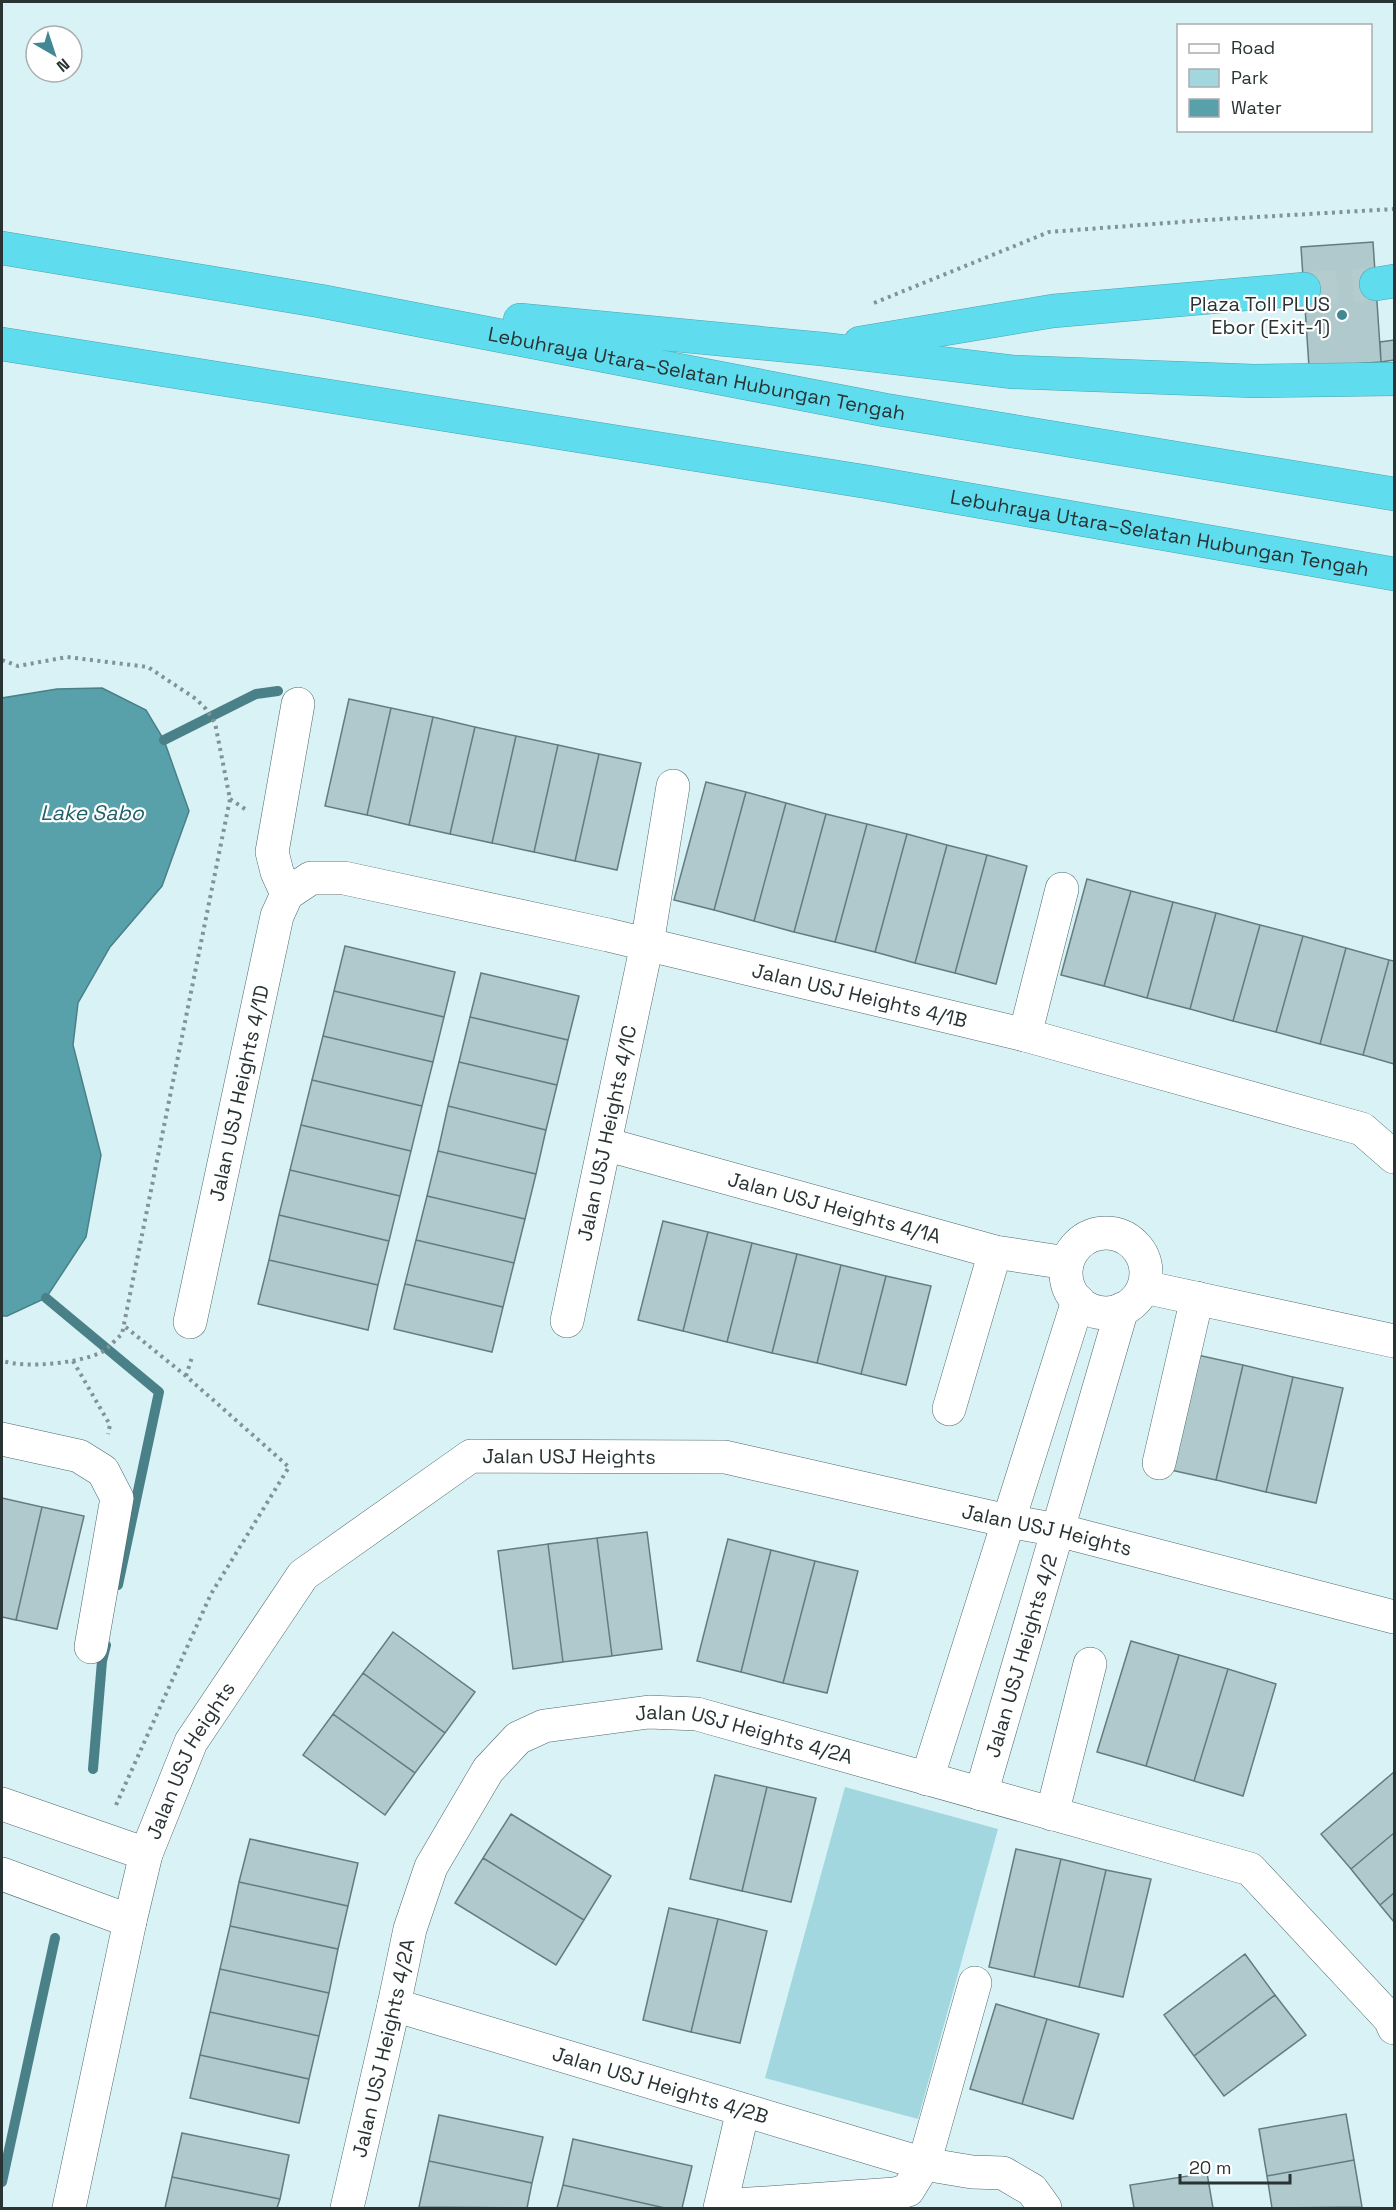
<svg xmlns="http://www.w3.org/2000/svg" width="1396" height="2210" viewBox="0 0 1396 2210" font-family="'Space Grotesk',sans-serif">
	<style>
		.green { fill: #a2d7df }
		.water { fill: #58a1ab; stroke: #4a8087; stroke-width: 1.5 }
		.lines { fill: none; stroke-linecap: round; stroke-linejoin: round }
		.stream { stroke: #4a8087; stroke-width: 10 }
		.building { fill: #b0c9cd; stroke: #657c7f; stroke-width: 1.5 }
		.highway-tunnel { stroke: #b5cccf; stroke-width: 33; stroke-dasharray: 33 16; stroke-linecap: butt }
		.minor-casing { stroke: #50676a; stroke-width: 34 }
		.highway-casing { stroke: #4ca2ad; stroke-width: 34 }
		.path { stroke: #819395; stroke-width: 4; stroke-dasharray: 3 4.5; stroke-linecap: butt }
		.minor { stroke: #fff; stroke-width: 33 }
		.highway { stroke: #5fddee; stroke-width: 33 }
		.poi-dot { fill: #428892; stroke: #fff; stroke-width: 2 }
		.labels { text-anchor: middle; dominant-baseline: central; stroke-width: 4.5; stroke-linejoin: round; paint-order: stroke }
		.poi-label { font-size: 20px; fill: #293334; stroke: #fff; text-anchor: end }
		.street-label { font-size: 20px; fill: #293334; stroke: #fff }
		.water-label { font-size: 21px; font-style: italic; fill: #236068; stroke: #fff }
	</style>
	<rect width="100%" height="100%" fill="#d8f2f6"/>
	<path class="green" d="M845,1787L998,1829L918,2119L765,2078Z"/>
	<path class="water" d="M102,688L146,710L164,740L189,811L162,886L110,947L78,1003L73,1045L101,1155L86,1237L46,1298L7,1316H2V698L57,689Z"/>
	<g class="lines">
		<path class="stream" d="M164,740L256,694L278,691
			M46,1298L159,1392L118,1585
			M93,1769L102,1661L106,1645
			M2,2182L55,1938"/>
	</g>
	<path class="building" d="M1373,242L1381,362L1309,367L1301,247Z
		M1394,340V360L1381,362L1380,342Z
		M349,699L391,708L367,815L325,806Z
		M391,708L433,717L409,825L367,815Z
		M433,717L475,727L450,834L409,825Z
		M475,727L516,736L492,843L450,834Z
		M516,736L558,745L534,852L492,843Z
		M558,745L599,754L575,861L534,852Z
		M599,754L641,763L617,870L575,861Z
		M706,782L746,792L714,910L674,900Z
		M746,792L786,803L754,921L714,910Z
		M786,803L826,814L794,932L754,921Z
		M826,814L867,824L835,942L794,932Z
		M867,824L907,834L875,952L835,942Z
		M907,834L947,845L915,963L875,952Z
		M947,845L987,855L955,973L915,963Z
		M987,855L1027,866L996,984L955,973Z
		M1087,879L1131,891L1104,986L1061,975Z
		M1131,891L1173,902L1147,998L1104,986Z
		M1173,902L1216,913L1190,1009L1147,998Z
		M1216,913L1260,925L1233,1021L1190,1009Z
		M1260,925L1303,936L1276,1032L1233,1021Z
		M1303,936L1346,948L1320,1044L1276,1032Z
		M345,946L455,972L444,1017L334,991Z
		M1346,948L1389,960L1363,1055L1320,1044Z
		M1389,960L1394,961V1064L1363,1055Z
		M481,973L579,996L568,1040L470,1017Z
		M334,991L444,1017L433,1062L323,1036Z
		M470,1017L568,1040L557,1085L459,1062Z
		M323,1036L433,1062L422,1106L312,1080Z
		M459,1062L557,1085L546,1130L448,1106Z
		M312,1080L422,1106L411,1151L301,1125Z
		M448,1106L546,1130L536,1174L438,1151Z
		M301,1125L411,1151L400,1196L290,1170Z
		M438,1151L536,1174L525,1219L427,1196Z
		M290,1170L400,1196L389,1241L279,1215Z
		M427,1196L525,1219L514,1263L416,1240Z
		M279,1215L389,1241L378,1285L269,1260Z
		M663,1221L708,1232L683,1331L638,1320Z
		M708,1232L752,1243L727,1342L683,1331Z
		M416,1240L514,1263L503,1307L405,1284Z
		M752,1243L797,1254L772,1353L727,1342Z
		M797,1254L841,1265L817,1363L772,1353Z
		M269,1260L378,1285L368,1330L258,1304Z
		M841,1265L886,1276L861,1374L817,1363Z
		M886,1276L931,1286L906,1385L861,1374Z
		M405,1284L503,1307L492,1352L394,1329Z
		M1193,1354L1243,1365L1216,1480L1166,1469Z
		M1243,1365L1293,1377L1266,1492L1216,1480Z
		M1293,1377L1343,1388L1316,1503L1266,1492Z
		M2,1498L42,1507L16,1620L2,1617Z
		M42,1507L84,1516L57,1629L16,1620Z
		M647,1532L662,1649L612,1656L597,1538Z
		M597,1538L612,1656L563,1662L548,1544Z
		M728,1539L771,1550L741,1672L697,1661Z
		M548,1544L563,1662L513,1669L498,1551Z
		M771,1550L815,1561L783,1683L741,1672Z
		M815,1561L858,1571L827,1693L783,1683Z
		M393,1632L475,1692L445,1733L363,1673Z
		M1131,1641L1179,1655L1146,1766L1097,1752Z
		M1179,1655L1228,1669L1194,1781L1146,1766Z
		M1228,1669L1276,1684L1243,1796L1194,1781Z
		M363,1673L445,1733L415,1773L333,1714Z
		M333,1714L415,1773L385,1815L303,1755Z
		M1394,1772V1833L1351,1869L1321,1834Z
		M715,1775L767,1787L742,1891L690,1879Z
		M767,1787L816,1798L791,1902L742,1891Z
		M511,1814L611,1876L584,1920L483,1858Z
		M1394,1833V1893L1380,1905L1351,1869Z
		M250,1839L358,1863L348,1906L239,1882Z
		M1016,1849L1061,1859L1034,1977L989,1967Z
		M483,1858L584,1920L556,1965L455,1903Z
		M1061,1859L1106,1870L1079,1987L1034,1977Z
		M1106,1870L1151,1879L1123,1997L1079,1987Z
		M239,1882L348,1906L338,1949L230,1926Z
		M1394,1893V1922L1380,1905Z
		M669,1908L718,1919L691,2032L643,2020Z
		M718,1919L767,1931L740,2043L691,2032Z
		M230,1926L338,1949L329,1993L220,1969Z
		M1245,1954L1275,1995L1194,2056L1164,2015Z
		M220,1969L329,1993L319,2036L210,2012Z
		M1275,1995L1306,2035L1224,2096L1194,2056Z
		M996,2004L1047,2019L1022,2104L970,2089Z
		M210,2012L319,2036L309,2079L200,2055Z
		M1047,2019L1099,2034L1073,2119L1022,2104Z
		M200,2055L309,2079L299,2123L190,2098Z
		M1346,2114L1354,2160L1267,2176L1259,2129Z
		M439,2115L543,2137L532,2183L429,2161Z
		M182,2133L289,2155L280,2199L172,2177Z
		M573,2139L692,2166L682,2208H665L563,2185Z
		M1354,2160L1362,2207L1272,2208L1267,2176Z
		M429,2161L532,2183L527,2208L419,2207Z
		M1207,2173L1213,2208H1134L1130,2185Z
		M172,2177L280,2199L277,2208H165Z
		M563,2185L665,2208H557Z"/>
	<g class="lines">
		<path class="highway-tunnel" d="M1304,289L1376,284"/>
		<g class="minor-casing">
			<g id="minor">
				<path d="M287,894L277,872L272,852L298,704"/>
				<path d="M1025,1035L1062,889"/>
				<path id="s1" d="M605,1144L995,1252L1067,1263"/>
				<circle cx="1106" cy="1273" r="40"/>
				<path d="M1144,1287L1394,1341"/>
				<path id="s2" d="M567,1321L647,944L673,786"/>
				<path id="s3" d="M190,1322L277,916L287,894L311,878H344L608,935L1025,1035L1362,1129L1394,1157"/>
				<path d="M949,1409L995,1252"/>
				<path d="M2,1439L79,1456L103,1471L117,1498L91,1647"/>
				<path d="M1159,1463L1197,1298"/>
				<path d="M927,1779L1078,1301"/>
				<path id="s4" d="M981,1794L1122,1309"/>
				<path d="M2,1804L146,1854"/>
				<path d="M1052,1814L1090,1664"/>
				<path d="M2,1874L130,1921"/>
				<path id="s5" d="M394,2005L924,2164L972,2172L1003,2173L1032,2190L1045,2208"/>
				<path d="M721,2206L895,2194L908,2190L924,2164L975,1983"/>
				<path id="s6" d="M69,2208L130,1921L146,1854L191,1742L303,1575L471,1456L725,1457L1008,1521L1058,1530L1394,1617"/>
				<path id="s7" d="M347,2208L394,2005L410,1929L431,1867L488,1770L518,1738L544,1726L649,1712L697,1714L1250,1869L1390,2019L1394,2028"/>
				<path d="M720,2208L743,2110"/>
			</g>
		</g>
		<g class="highway-casing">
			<g id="highway">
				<path id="s8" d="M2,248L320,301L885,410L1394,494"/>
				<path d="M1376,284L1394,281"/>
				<path d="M520,320L822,349L1013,372L1254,381L1394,379"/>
				<path d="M860,343L1053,311L1304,289"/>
				<path id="s9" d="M2,344L868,482L1394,574"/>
			</g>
		</g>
		<path class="path" d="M874,303L1049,232L1206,220L1394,209
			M2,660L18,666L67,657L148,667L196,699L206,709L215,723L230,799L122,1334C115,1340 108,1349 100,1353C74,1364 28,1368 2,1361
			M230,799L245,809
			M73,1361L110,1425L108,1434
			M186,1376L192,1357
			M116,1805L211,1594L289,1467L186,1376L123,1325"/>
		<use href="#minor" class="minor"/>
		<use href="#highway" class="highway"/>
	</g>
	<circle class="poi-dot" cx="1342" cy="315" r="6"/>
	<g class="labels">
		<g class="poi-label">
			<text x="1330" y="304">Plaza Toll PLUS<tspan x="1330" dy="23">Ebor (Exit-1)</tspan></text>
		</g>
		<g class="street-label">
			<text stroke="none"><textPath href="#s8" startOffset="706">Lebuhraya Utara–Selatan Hubungan Tengah</textPath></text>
			<text stroke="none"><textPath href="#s9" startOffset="1173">Lebuhraya Utara–Selatan Hubungan Tengah</textPath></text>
			<text stroke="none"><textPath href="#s3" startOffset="1030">Jalan USJ Heights 4/1B</textPath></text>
			<text stroke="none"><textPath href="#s3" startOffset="234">Jalan USJ Heights 4/1D</textPath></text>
			<text stroke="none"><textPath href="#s2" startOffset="192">Jalan USJ Heights 4/1C</textPath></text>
			<text stroke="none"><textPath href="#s1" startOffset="238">Jalan USJ Heights 4/1A</textPath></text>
			<text stroke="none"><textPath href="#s6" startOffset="988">Jalan USJ Heights</textPath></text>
			<text stroke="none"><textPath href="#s6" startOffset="1474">Jalan USJ Heights</textPath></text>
			<text stroke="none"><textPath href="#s4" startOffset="144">Jalan USJ Heights 4/2</textPath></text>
			<text stroke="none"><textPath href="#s7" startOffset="740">Jalan USJ Heights 4/2A</textPath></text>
			<text stroke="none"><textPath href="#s6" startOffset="466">Jalan USJ Heights</textPath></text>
			<text stroke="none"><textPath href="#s7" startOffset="164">Jalan USJ Heights 4/2A</textPath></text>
			<text stroke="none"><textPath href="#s5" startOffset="278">Jalan USJ Heights 4/2B</textPath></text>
		</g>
		<g class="water-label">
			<text x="92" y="812">Lake Sabo</text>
		</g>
	</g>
	<rect width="1396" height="2210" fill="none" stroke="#293334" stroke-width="6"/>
	<rect x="1177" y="24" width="195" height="108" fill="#ffffff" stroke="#a9adae" stroke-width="1.5"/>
	<rect x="1189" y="44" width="30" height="9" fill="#ffffff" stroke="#a9adae" stroke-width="1.5"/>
	<text x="1231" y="54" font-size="18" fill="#293334">Road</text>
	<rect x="1189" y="69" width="30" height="18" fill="#a2d7df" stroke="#a9adae" stroke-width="1.5"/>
	<text x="1231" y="84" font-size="18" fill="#293334">Park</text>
	<rect x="1189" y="99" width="30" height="18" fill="#58a1ab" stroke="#a9adae" stroke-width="1.5"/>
	<text x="1231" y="114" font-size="18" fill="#293334">Water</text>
	<g transform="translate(54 54) rotate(141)"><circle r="28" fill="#ffffff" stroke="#a9adae" stroke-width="1.5"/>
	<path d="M0-4.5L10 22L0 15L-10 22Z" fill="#428892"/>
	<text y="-9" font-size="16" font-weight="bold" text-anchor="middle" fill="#293334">N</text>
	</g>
	<path d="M1180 2174v9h110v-9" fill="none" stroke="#293334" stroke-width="3"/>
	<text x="1189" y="2174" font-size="18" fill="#293334" stroke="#ffffff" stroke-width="4.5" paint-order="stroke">20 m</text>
</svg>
